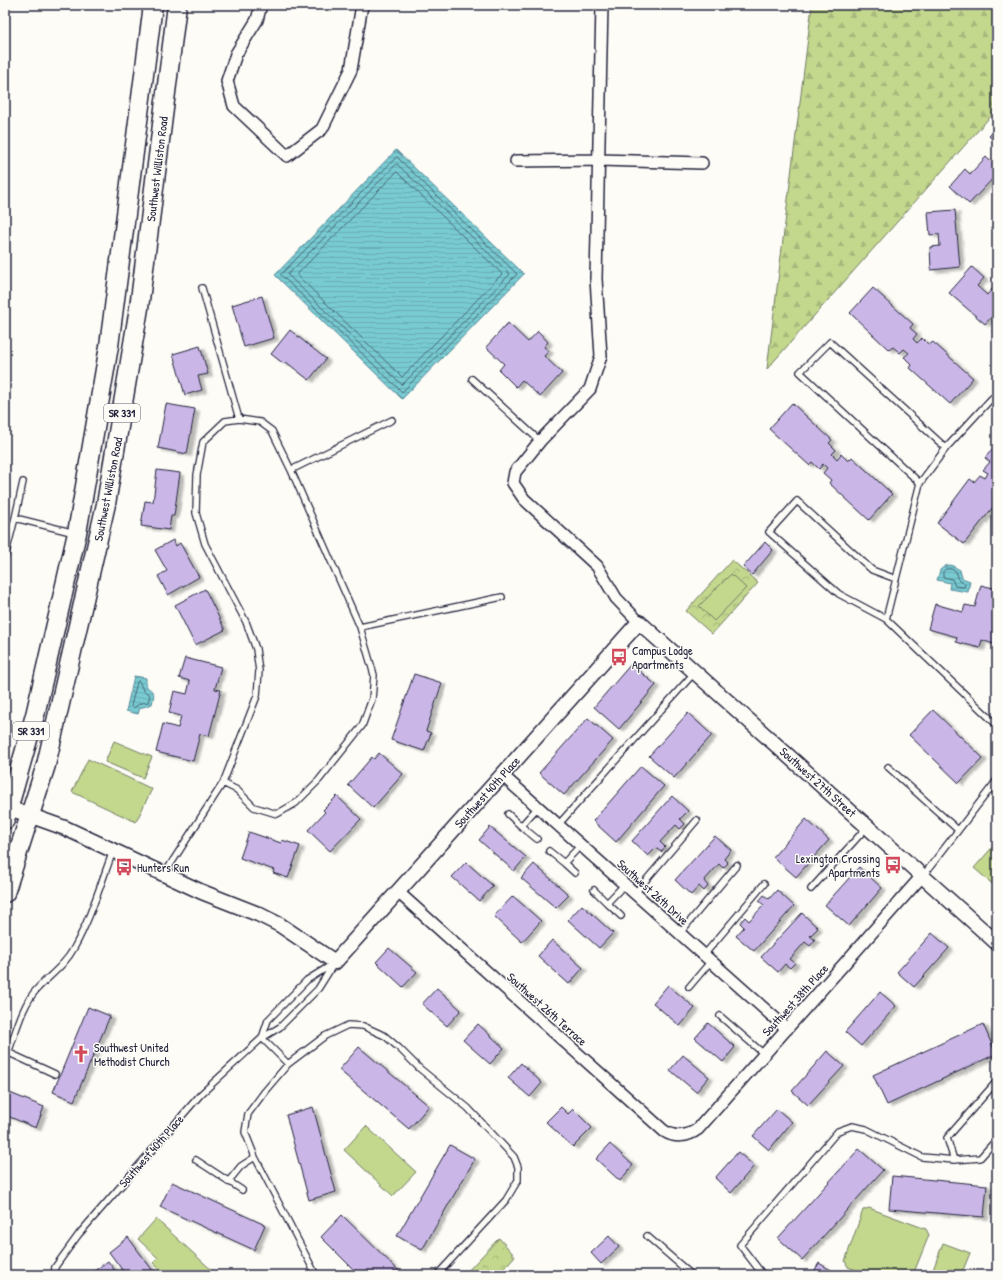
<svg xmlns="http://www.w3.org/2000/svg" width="1002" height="1280" viewBox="0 0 1002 1280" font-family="'Patrick Hand',sans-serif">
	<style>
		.forest { fill: url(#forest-firs); stroke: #727c64 }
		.park { fill: url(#park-crowns); stroke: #727c64 }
		.pitch { fill: #c3d78d; stroke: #727c64 }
		.water { fill: url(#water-rules); stroke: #568796 }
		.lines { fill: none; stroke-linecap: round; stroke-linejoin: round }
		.shore { stroke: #456677; stroke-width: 1 }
		.building { fill: #cab7e7; stroke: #22223b; filter: url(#shadow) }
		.service-casing { stroke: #22223b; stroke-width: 8 }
		.minor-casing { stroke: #22223b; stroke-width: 14 }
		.tertiary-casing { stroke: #22223b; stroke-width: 17 }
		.trunk-casing { stroke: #22223b; stroke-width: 21 }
		.service { stroke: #fdfcf7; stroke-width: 5.5 }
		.minor { stroke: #fdfcf7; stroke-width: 11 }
		.tertiary { stroke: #fdfcf7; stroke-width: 14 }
		.trunk { stroke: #fdfcf7; stroke-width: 18 }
		.labels { text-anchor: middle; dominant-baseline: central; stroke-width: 3; stroke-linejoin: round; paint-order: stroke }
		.shield { fill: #fdfcf7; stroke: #646373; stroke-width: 1 }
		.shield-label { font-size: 11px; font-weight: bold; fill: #22223b }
		.street-label { font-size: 12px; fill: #22223b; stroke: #fdfcf7 }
		.poi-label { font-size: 12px; fill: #22223b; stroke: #fdfcf7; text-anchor: start }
	</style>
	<defs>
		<pattern id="forest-firs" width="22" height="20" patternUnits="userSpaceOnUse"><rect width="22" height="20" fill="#c3d78d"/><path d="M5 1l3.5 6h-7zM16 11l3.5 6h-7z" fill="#a7b87b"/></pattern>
		<pattern id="park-crowns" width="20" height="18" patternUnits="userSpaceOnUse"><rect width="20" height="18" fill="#c3d78d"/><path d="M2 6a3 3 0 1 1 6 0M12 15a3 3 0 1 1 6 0" fill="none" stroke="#a7b87b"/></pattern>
		<pattern id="water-rules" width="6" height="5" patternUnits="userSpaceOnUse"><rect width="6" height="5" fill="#79cbd2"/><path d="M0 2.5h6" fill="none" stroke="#68aeb5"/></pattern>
		<filter id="shadow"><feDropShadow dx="4.5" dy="2.5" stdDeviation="1" flood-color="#0004"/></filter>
	</defs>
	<rect width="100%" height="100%" fill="#fdfcf7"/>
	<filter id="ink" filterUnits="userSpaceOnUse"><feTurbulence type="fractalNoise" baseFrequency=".025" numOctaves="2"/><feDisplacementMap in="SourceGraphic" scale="8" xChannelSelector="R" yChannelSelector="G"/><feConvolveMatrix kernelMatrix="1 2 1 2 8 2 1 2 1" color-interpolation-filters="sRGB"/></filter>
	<g filter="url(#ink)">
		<path class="forest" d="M812,5H997V109L767,369Z"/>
		<path class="park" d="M732,560L758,583L712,634L686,611Z
			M499,1238L515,1256L498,1275H464Z"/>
		<path class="pitch" d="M731,574L746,588L714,621L699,606Z
			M114,741L152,757L143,778L105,762Z
			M88,759L152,789L136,822L72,792Z
			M997,842V888L974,868Z
			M366,1126L416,1172L393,1196L344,1150Z
			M869,1208L926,1229L929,1235L913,1275H869L848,1267L845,1261L863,1210Z
			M156,1219L217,1275H166L153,1263L158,1258L138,1239Z
			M943,1243L970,1253L961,1275H931Z"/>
		<path class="water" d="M396,150L524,274L402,399L275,275Z
			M951,565L960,570L962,578L970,581L968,592L949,589L950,583L937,580L940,570L945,566Z
			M134,676L146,678V686C155,694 155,691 152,704L140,708L138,714L126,711Z"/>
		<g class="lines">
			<path class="shore" d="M397,157L517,274L402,392L281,275Z
				M397,164L510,274L402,385L288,275Z
				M397,172L502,274L402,377L297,275Z
				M946,569H951L956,571L959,580L965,584L964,587L955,586L952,579L943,577V572Z
				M139,681L143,690L150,695L148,702L141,703L133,708L131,706L137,682Z"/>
		</g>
		<path class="building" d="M997,129V144L989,136Z
			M986,157L997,168V174L969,204L950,186L965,169L970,174Z
			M955,210L960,267L931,270L930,247L940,246L939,234L930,235L928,212Z
			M972,267L984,278L977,286L987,295L994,287L997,290V311L985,324L949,293Z
			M873,288L913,324L910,328L917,334L913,339L917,343L922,338L929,345L933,342L973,378L950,404L910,368L912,365L904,357L909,353L904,349L900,353L893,347L889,350L850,313Z
			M262,296L274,338L244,347L232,305Z
			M508,323L528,342L538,331L548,342L544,347L549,351L544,356L562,373L540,397L522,380L516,387L499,370L504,364L486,347Z
			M997,326V335L992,331Z
			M290,330L326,359L309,380L286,362L284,364L271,354Z
			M200,346L208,374L198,376L202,390L185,395L173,354Z
			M792,403L832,440L829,443L836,450L832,454L837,459L841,454L848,461L852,457L892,494L869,520L829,483L831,480L823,473L827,468L823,464L819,469L812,462L809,465L769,429Z
			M166,404L195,409L187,454L158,448Z
			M997,443V484L995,486L997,488V494L994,498L997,502L964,544L937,523L970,479L974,482L980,475L985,478L988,473L983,470L990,462L985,458Z
			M157,470L180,473L174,516H171L169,530L141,526L145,501L153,502Z
			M173,540L176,546L180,543L199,577L168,595L158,576L167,571L155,550Z
			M765,542L773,550L752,575L743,567Z
			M981,585L997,589V630L993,644L982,640L980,648L956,642L957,637L928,629L935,604L963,612L965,605L975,607Z
			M205,589L225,630L195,645L175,605Z
			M185,658L221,667L215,689L221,690L209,736L200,734L193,761L156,752L163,724L178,728L181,716L169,713L174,691L187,694L190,681L179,678Z
			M631,664L656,685L619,729L594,707Z
			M414,674L442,683L426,731L431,733L424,751L391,740Z
			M933,710L983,758L959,783L909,735Z
			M688,713L712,735L674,778L649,756Z
			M588,718L613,740L564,795L539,773Z
			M379,753L403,774L373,808L348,785L372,757L374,759Z
			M641,766L664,786L616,842L593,821Z
			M337,796L361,819L330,851L308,830L325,812L323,810Z
			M672,796L688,811L680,819L685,824L680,829L676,825L660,842L665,847L661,852L656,848L648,856L632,841Z
			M806,819L829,840L796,877L773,857Z
			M490,827L526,857L514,871L479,840Z
			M249,832L281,843L282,840L300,846L288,878L273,873L274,870L240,858Z
			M715,836L731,850L724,859L728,863L723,868L719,864L704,881L708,886L704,891L699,886L691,895L675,880Z
			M466,862L493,886L479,901L452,877Z
			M534,864L569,895L556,908L521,878Z
			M859,867L882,888L849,926L825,905Z
			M777,890L794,906L754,951L736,936L744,927L740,923L745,917L749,921L764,905L759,901L764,895L769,899Z
			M513,896L541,921L522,942L494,916Z
			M582,905L613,933L599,948L568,920Z
			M802,913L818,928L810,936L815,940L810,946L805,942L790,959L795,963L790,968L785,964L778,972L761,957Z
			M932,933L949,948L914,987L897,972Z
			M552,940L583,968L569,984L538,956Z
			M389,948L417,972L403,987L376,962Z
			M668,985L695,1008L680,1026L653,1003Z
			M437,988L461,1010L447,1026L422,1004Z
			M880,992L896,1006L861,1046L845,1032Z
			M88,1007L110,1016L74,1101L53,1092Z
			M708,1023L735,1047L723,1062L695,1038Z
			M478,1024L504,1048L490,1064L463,1040Z
			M983,1024L996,1054L887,1105L873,1075Z
			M359,1047L429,1106L409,1129L339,1070Z
			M827,1051L844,1066L808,1105L792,1091Z
			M683,1055L709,1077L696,1092L670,1070Z
			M521,1063L542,1083L530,1097L508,1078Z
			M5,1091L44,1107L36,1128L5,1115Z
			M313,1107L336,1192L309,1200L286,1115Z
			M561,1107L568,1114L573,1109L592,1128L573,1147L546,1122Z
			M777,1109L792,1122L769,1150L753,1136Z
			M610,1144L633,1165L620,1181L596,1159Z
			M450,1145L475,1159L422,1250L397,1236Z
			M859,1149L883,1170L802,1260L778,1238Z
			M738,1152L754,1166L731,1193L715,1178Z
			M892,1176L987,1185L984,1217L889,1209Z
			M172,1182L265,1225L254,1250L160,1207Z
			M342,1215L400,1272L398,1275H359L321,1237Z
			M609,1236L619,1247L601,1264L591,1253Z
			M128,1237L156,1275H118L123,1271L109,1252Z
			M108,1261L118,1275H89Z
			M819,1263L839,1275H812Z"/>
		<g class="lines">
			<g class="service-casing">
				<path id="service" d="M202,288L239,419
					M472,379L540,441
					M291,470L392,420
					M920,483L800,372L830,342L946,448
					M15,518L23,482
					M5,557L15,518L75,533
					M896,579L872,570L797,501L769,532L839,594L886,619L997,725
					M886,619L920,483L946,448L992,398
					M360,627L502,597
					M888,767L958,830
					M508,814L521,826
					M558,825L695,672
					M537,839L521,826L538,807
					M549,851L564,863
					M165,873L223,783L257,696L259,671L256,649L246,622L205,544L196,513L197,475L203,442L225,421L239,419L260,422L272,431L291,470L360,627L374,675L372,699L362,726L319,780L296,803L277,814L254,807L237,790L223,783
					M575,873L564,863L581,845
					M923,876L997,780
					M811,889L867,827
					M594,890L607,903L625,884
					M635,893L697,820
					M607,903L621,916
					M680,933L737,865
					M704,955L764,884
					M689,987L711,961
					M720,1016L764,1054
					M262,1038L268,1020L307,980L333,964
					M262,1038L288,1064
					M5,1051L55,1074
					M8,1053C16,1032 22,1005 37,989C50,975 65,965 74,948C91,917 101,883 113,851
					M196,1160L242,1190
					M954,1160L947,1138L997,1081
					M228,1182L241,1166L255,1157
					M647,1236L692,1275
					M54,1275L55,1267L79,1234L201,1094L262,1038L280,1027L318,989L335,962
					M316,1275L255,1157L245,1132L248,1114L265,1091L288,1064L325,1036L348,1025L363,1026L372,1030L385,1036L399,1048L419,1068L468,1108L514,1157L518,1167V1180L506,1200L437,1275
					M763,1275L740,1245L838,1131L852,1126L866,1129L922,1157L954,1160L980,1158L997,1139"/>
			</g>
			<g class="minor-casing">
				<path id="minor" d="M261,5L257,20L236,54L227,81L234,106L287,156L322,129L351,70L362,5
					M602,5L596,279L601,356L590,389L540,441L515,472L513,483L524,499L597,566L616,598L639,622
					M516,161L600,160L702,163
					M502,775L787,1029
					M398,892L664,1131C675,1138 687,1137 698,1129L922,876"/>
			</g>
			<g class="tertiary-casing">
				<path id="tertiary" d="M9,808L65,828L202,892L258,914L280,925L335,962L639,622L997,943"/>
			</g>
			<g class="trunk-casing">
				<path id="trunk" d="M5,820L35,715L77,533L109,346L153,5
					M5,893L46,765L106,504L139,308L177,5"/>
			</g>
			<use href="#service" class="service"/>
			<use href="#minor" class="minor"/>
			<use href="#tertiary" class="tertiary"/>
			<use href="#trunk" class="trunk"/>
		</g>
	</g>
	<defs>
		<g id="bus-bare" transform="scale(1.38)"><path d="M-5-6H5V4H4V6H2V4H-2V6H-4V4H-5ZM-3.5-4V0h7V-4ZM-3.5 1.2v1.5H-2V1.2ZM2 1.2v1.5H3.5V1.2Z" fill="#d1495b" stroke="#fdfcf7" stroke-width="2.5" paint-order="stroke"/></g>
		<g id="church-bare" transform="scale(1.38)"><path d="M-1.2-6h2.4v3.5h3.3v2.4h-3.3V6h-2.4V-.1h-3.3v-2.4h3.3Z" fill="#d1495b" stroke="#fdfcf7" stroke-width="2.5" paint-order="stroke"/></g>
	</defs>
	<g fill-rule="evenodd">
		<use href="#bus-bare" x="619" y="657"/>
		<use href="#bus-bare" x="893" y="865"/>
		<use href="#bus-bare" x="124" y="867"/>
		<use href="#church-bare" x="81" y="1054"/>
	</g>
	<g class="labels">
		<g class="shield">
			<rect x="104" y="404" width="36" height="18" rx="3"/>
			<rect x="13" y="722" width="36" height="18" rx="3"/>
		</g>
		<g class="shield-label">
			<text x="122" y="413">SR 331</text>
			<text x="31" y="731">SR 331</text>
		</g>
		<g class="street-label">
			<text transform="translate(157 169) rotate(-83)">Southwest Williston Road</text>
			<text transform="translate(108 489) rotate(-79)">Southwest Williston Road</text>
			<text transform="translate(818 782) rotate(42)">Southwest 27th Street</text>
			<text transform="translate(487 792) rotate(-48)">Southwest 40th Place</text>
			<text transform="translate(653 892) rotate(42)">Southwest 26th Drive</text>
			<text transform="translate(795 1000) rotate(-48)">Southwest 38th Place</text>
			<text transform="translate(547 1009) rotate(42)">Southwest 26th Terrace</text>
			<text transform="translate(151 1151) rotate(-49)">Southwest 40th Place</text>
		</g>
		<g class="poi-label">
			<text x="632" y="650">Campus Lodge<tspan x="632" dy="14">Apartments</tspan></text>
			<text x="880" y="858" text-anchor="end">Lexington Crossing<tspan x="880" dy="14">Apartments</tspan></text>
			<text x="137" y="867">Hunters Run</text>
			<text x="94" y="1047">Southwest United<tspan x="94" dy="14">Methodist Church</tspan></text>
		</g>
	</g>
	<rect width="1002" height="1280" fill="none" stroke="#fdfcf7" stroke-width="20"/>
	<rect x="10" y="10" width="982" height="1260" fill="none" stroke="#22223b" stroke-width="1.5" filter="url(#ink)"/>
</svg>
